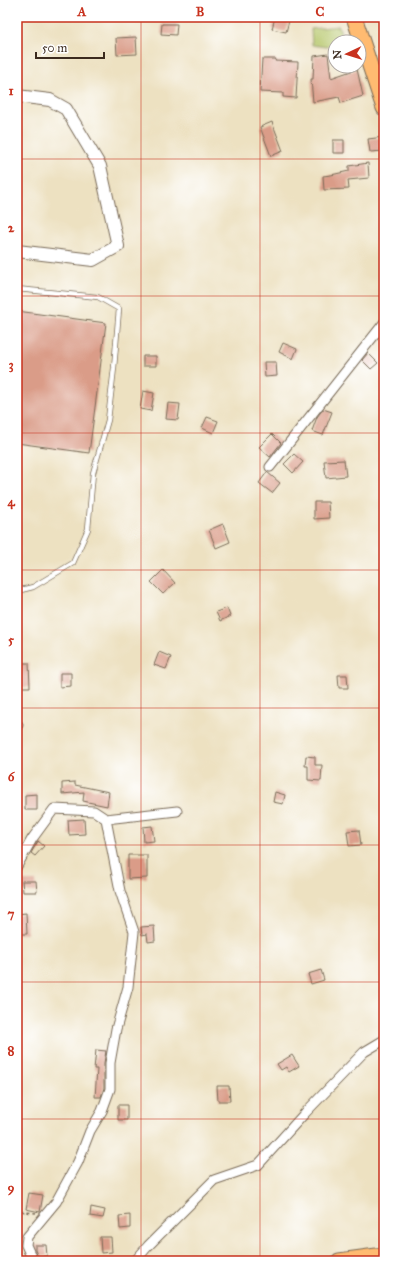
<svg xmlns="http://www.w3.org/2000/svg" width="401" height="1278" viewBox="0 0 401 1278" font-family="'IM FELL Great Primer',serif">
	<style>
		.green { fill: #b5c669; stroke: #787844 }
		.building { fill: #da9c88 }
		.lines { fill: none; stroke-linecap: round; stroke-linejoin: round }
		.service-casing { stroke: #796a57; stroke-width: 6 }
		.minor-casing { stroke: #796a57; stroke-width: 11 }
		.tertiary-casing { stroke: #796a57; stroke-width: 14 }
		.primary-casing { stroke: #796a57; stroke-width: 17 }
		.path { stroke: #796a57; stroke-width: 1.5; stroke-dasharray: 3 3; stroke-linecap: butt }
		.service { stroke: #fff; stroke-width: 4.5 }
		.minor { stroke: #fff; stroke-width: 9 }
		.tertiary { stroke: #fff; stroke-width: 12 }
		.primary { stroke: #ffbb71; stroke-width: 15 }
		.grid { fill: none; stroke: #c8321e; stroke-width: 1; stroke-opacity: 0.55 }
		.neatline { fill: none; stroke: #c8321e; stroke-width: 1.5 }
		.grid-label { font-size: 13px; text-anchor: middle; font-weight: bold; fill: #c8321e }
	</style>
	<rect width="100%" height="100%" fill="#fff"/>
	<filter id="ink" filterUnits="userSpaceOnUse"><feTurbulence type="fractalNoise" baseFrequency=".025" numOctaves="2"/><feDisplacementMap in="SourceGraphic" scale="8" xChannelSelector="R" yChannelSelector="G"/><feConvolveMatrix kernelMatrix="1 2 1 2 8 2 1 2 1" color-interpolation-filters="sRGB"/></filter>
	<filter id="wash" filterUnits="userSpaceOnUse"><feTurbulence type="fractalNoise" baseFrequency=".012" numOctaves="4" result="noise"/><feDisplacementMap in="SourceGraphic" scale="16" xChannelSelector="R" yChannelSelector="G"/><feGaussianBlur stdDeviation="0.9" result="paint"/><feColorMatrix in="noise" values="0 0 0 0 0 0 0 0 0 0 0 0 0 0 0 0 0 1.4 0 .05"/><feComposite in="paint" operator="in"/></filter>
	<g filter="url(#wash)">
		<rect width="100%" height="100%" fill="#ede1c1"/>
		<path class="green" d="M339,26L343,42H335V46L326,47L312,45L311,29Z"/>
		<g id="blocks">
			<path class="building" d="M275,17H290L286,32L272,29Z
				M162,24H177L176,35L161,34Z
				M136,37L137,54L117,55L116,38Z
				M328,54L331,78L357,69L363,96L341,103L339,97L313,102L311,79H313L314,56Z
				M262,59H276L275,61L298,62L296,98L283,97V93L260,92Z
				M272,122L283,151L271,156L260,127Z
				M384,137V151L370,152L368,139Z
				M333,140H344V153H333Z
				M368,163L369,178L348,180L349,189L324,190L323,176L331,175L349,171V166Z
				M17,311L106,323L89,453L17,443Z
				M283,343L297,349L293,359L279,352Z
				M368,353L378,363L371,369L362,360Z
				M143,356H156V366H143Z
				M264,362H276L277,376L265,377Z
				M143,391L154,393L151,411L140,409Z
				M168,403L180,404L178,420L166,419Z
				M323,409L332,412L323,435L312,431L317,417Z
				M207,417L218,421L213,433L202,428Z
				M272,434L281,443L270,457L259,447Z
				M294,454L303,462L293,473L284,464Z
				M344,460L346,476L326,478L324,461Z
				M267,472L280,483L272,493L259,483Z
				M314,502H328L329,518L314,519Z
				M223,524L230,542L216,548L209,530Z
				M163,570L175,583L163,594L151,582Z
				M227,608L230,616L220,621L216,612Z
				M159,652L171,657L166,669L154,665Z
				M17,663H29L30,687H18Z
				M60,673H71V686L60,687Z
				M338,675H347L348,688H339Z
				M306,756L315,757V765H322L321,781L308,780V766H305Z
				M75,782V785L109,792L107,806L83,801L84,792L62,794V783Z
				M275,792L285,795L283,804L273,802Z
				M37,794V810H25V795Z
				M84,819L85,834L69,835L68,820Z
				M152,826L154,841L144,842L143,827Z
				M359,830L361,845L349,846L347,831Z
				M38,841L44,846L35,856L31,853Z
				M128,855H147V878L128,879Z
				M22,881H36L37,892H23Z
				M26,913L27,934H17V914Z
				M154,926L155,941L148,942L147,934L142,935L141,927Z
				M321,970L324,980L311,984L308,974Z
				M96,1050L106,1051L104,1063V1088L101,1097H95L97,1069H94Z
				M292,1055L299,1066L289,1072L286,1067L281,1070L277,1064Z
				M217,1086H229L230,1101H218Z
				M118,1105H127V1120H118Z
				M29,1193L43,1195L40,1212L26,1209Z
				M91,1207L105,1210L103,1218L90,1216Z
				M130,1215V1228L120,1229L119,1216Z
				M100,1237H111L112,1252L101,1253Z
				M35,1245H46L47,1256L38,1257L35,1250Z"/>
		</g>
	</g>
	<g filter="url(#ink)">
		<use href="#blocks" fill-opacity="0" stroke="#796a57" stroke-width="1"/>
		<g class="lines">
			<g class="service-casing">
				<path id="service" d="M17,289L98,297L119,309L114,368L108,420L93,473L88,529L73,563L33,587L17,591"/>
			</g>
			<g class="minor-casing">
				<path id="minor" d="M270,467L384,323
					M17,725H18
					M106,819L177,811
					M17,866L32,839L54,809L94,811L106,819L120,891L134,932L128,987L116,1029L110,1063V1089L102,1111L90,1131L78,1162L56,1202L27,1237L26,1245L33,1261
					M135,1261L148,1246L214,1180L258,1165L305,1113L364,1052L384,1040"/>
			</g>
			<g class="tertiary-casing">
				<path id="tertiary" d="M17,96L50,100L66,109L100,166L118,246L93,260L17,251"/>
			</g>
			<g class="primary-casing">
				<path id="primary" d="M354,17L384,108
					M339,1261L384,1255"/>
			</g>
			<path class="path" d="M17,1207L24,1212L36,1213"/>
			<use href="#service" class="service"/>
			<use href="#minor" class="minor"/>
			<use href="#tertiary" class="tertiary"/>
			<use href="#primary" class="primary"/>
		</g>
	</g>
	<path class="grid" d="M141,17V1261M260,17V1261M17,159H384M17,296H384M17,433H384M17,570H384M17,708H384M17,845H384M17,982H384M17,1119H384"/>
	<rect width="401" height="1278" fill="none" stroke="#fff" stroke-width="44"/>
	<g transform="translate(347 54) rotate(266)"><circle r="19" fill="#ffffff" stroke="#b1aaa5"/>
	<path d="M0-3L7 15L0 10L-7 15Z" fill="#c8321e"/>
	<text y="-6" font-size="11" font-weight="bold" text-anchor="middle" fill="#3b2a1e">N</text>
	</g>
	<path d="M36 52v6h68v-6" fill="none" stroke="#3b2a1e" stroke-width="2"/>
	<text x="42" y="52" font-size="12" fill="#3b2a1e" stroke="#ffffff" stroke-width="3" paint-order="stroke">50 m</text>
	<rect x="22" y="22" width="357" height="1234" class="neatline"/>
	<g class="grid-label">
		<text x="82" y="16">A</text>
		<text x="200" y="16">B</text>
		<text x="320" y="16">C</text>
		<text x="11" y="95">1</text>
		<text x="11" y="232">2</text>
		<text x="11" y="369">3</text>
		<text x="11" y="506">4</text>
		<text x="11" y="644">5</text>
		<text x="11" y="781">6</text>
		<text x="11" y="918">7</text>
		<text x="11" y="1055">8</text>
		<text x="11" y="1192">9</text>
	</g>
</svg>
